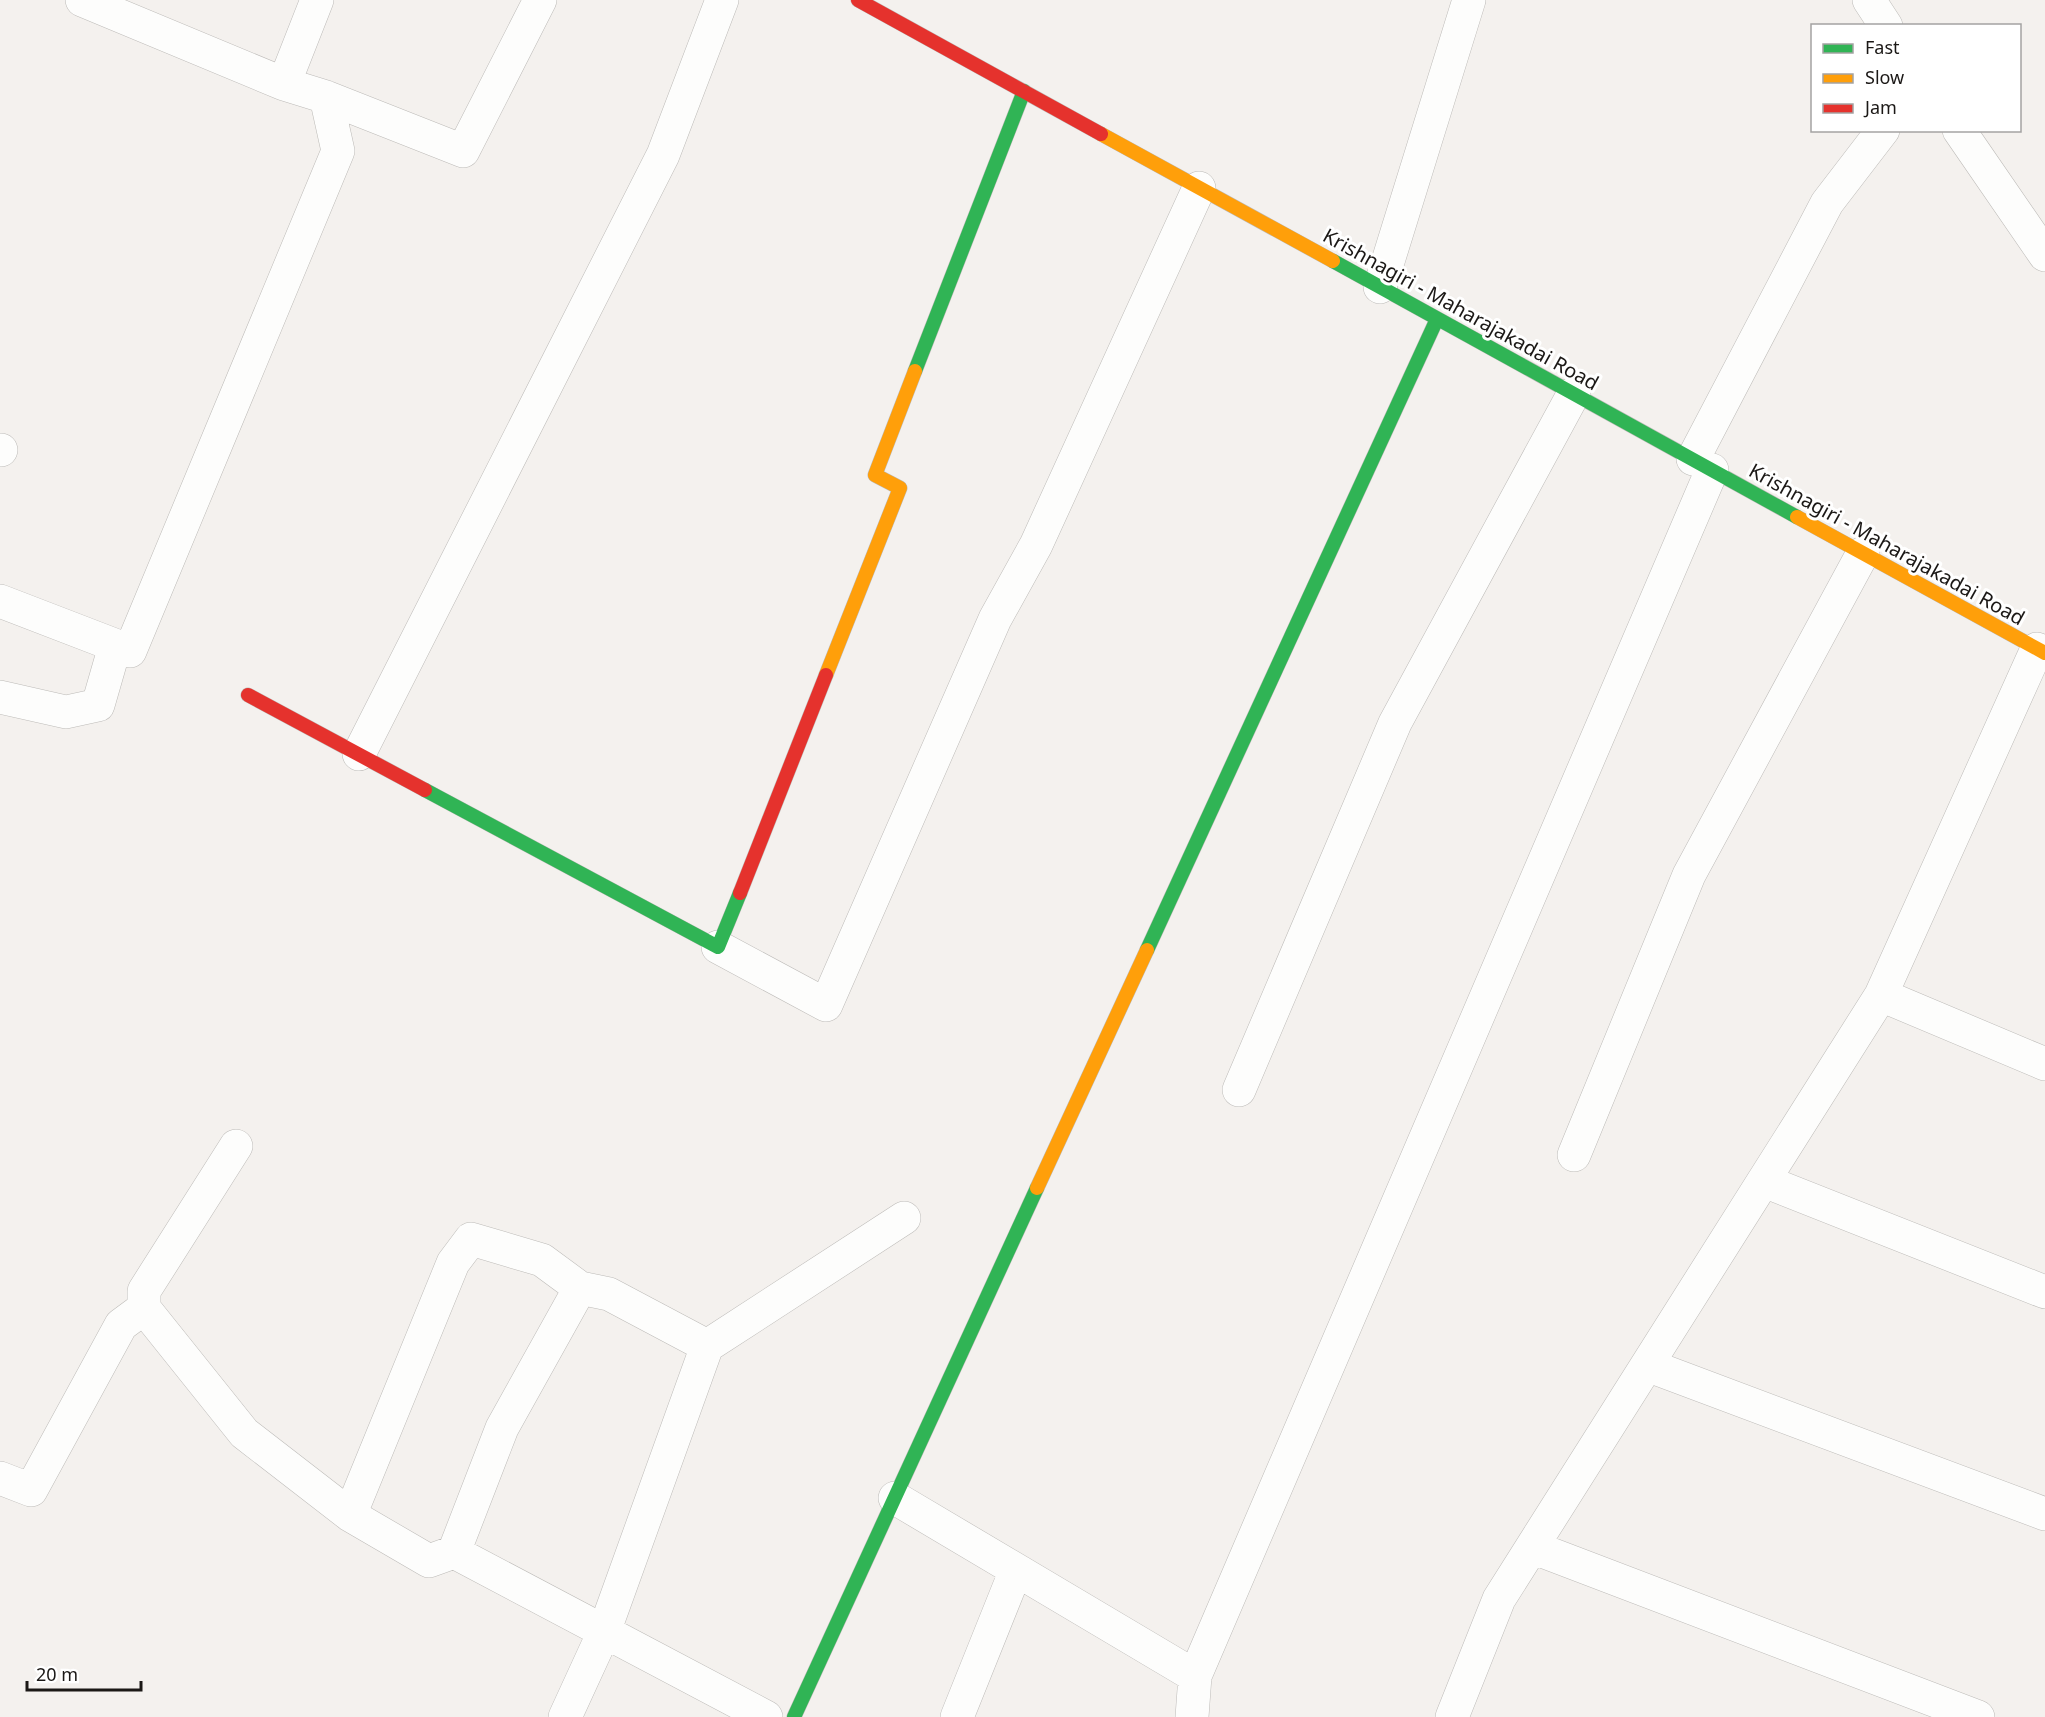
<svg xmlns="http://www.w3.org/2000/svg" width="2045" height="1717" viewBox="0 0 2045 1717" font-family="'Noto Sans',sans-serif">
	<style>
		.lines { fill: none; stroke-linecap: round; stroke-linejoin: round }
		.street-casing { stroke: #bdbbb8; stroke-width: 34 }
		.fast-casing { stroke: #bdbbb8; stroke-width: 15 }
		.slow-casing { stroke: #bdbbb8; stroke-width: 15 }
		.jam-casing { stroke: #bdbbb8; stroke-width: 15 }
		.street { stroke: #fdfdfc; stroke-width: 33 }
		.fast { stroke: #30b455; stroke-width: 14 }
		.slow { stroke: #ff9f0a; stroke-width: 14 }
		.jam { stroke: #e5322d; stroke-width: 14 }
		.labels { text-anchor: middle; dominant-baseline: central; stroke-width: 6; stroke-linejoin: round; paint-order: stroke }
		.street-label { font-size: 20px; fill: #1b1816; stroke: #fff }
	</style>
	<rect width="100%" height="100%" fill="#f4f1ee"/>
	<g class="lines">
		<g class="street-casing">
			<path id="street" d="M82,0L284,84L317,0
				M1869,0L1886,26
				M284,84L326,97L463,151L540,0
				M1959,130L2045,255
				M1380,287L1469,0
				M0,450H1
				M1693,459L1827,203L1883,130
				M0,601L130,651L338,151L326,97
				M0,697L66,712L98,705L115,646
				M359,754L663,155L722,0
				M718,947L826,1005L995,619L1036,545L1199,188
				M1881,995L2045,1064
				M1239,1090L1395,723L1574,393
				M236,1146L144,1291V1308L244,1433L350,1515L429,1561L454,1552L766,1717
				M1574,1155L1689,875L1863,553
				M1764,1181L2045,1292
				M1647,1365L2045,1514
				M0,1478L31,1490L121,1325L144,1308
				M895,1498L1195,1676
				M350,1515L453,1263L471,1239L542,1260L580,1288L609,1294L707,1346
				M1532,1547L1978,1717
				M454,1552L502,1428L580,1288
				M565,1717L604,1632L707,1346L904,1218
				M957,1717L1016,1570
				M1192,1717L1195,1676L1712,470
				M1452,1717L1499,1599L1881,995L2037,649"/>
		</g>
		<g class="fast-casing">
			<path id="fast" d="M1333,261L1797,517
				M915,371L1024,91
				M425,790L718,947L740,893
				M1147,950L1437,319
				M794,1717L1037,1188"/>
		</g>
		<g class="slow-casing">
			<path id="slow" d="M1101,134L1333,261
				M1797,517L2045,653
				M826,675L900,488L875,475L915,371
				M1037,1188L1147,950"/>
		</g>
		<g class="jam-casing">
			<path id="jam" d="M858,0L1101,134
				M248,695L425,790
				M740,893L826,675"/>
		</g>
		<use href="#street" class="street"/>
		<use href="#fast" class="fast"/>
		<use href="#slow" class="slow"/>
		<use href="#jam" class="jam"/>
	</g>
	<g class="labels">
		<g class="street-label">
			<text transform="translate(1461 309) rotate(29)">Krishnagiri - Maharajakadai Road</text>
			<text transform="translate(1887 544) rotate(29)">Krishnagiri - Maharajakadai Road</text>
		</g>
	</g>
	<rect x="1811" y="24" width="210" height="108" fill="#ffffff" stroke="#a4a3a2" stroke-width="1.5"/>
	<rect x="1823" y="44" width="30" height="9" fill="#30b455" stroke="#a4a3a2" stroke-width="1.5"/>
	<text x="1865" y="54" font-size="18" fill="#1b1816">Fast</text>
	<rect x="1823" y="74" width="30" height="9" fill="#ff9f0a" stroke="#a4a3a2" stroke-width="1.5"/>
	<text x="1865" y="84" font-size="18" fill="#1b1816">Slow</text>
	<rect x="1823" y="104" width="30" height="9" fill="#e5322d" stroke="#a4a3a2" stroke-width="1.5"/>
	<text x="1865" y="114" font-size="18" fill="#1b1816">Jam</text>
	<path d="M27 1681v9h114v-9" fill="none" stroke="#1b1816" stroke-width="3"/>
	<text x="36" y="1681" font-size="18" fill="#1b1816" stroke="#ffffff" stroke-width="4.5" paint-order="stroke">20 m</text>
</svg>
